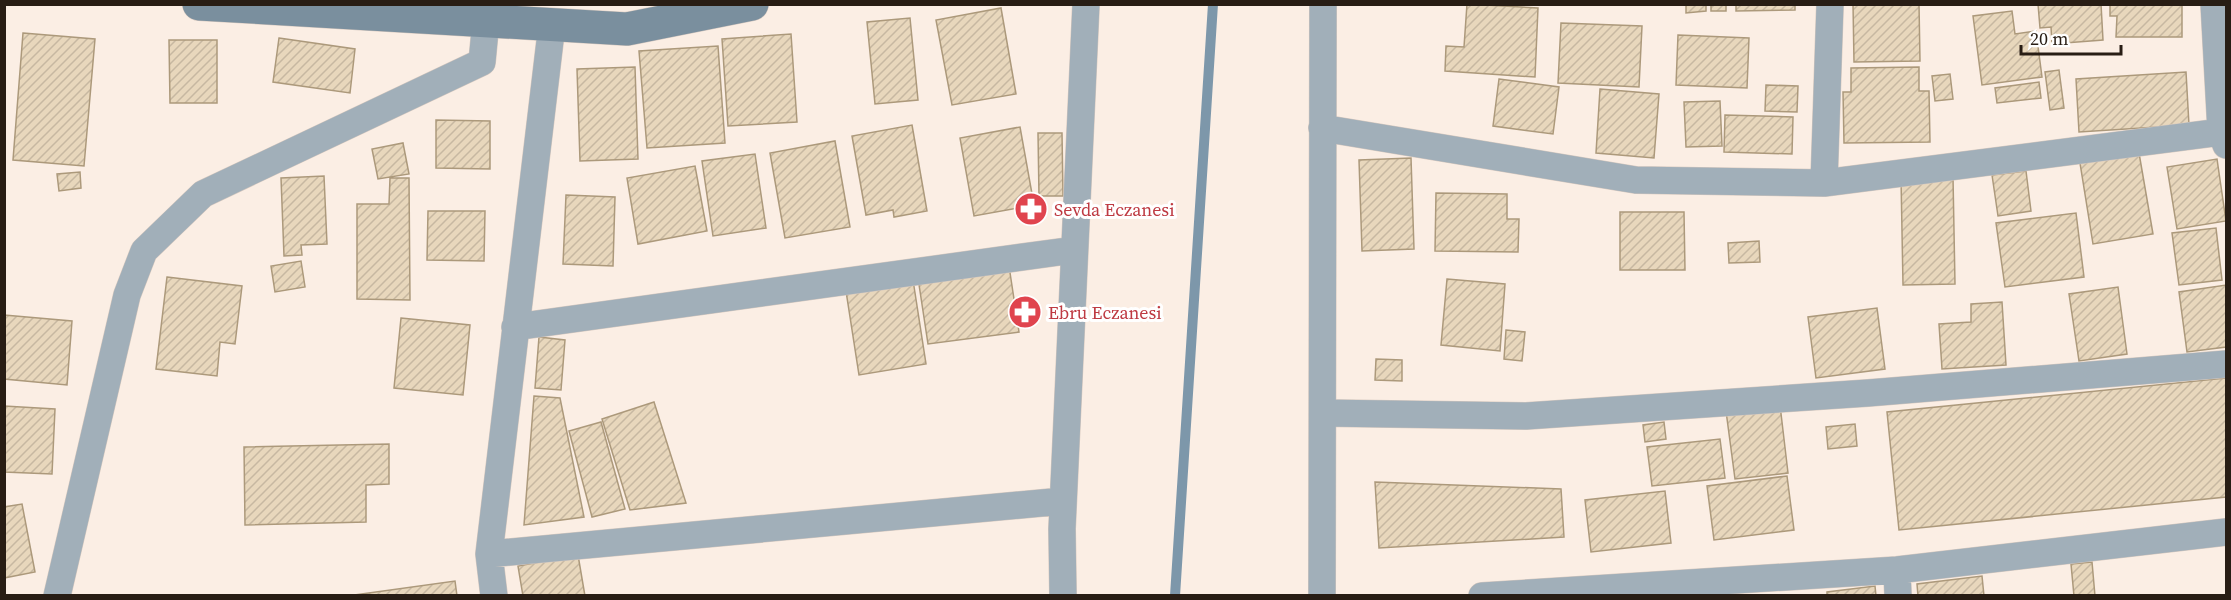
<svg xmlns="http://www.w3.org/2000/svg" width="2231" height="600" viewBox="0 0 2231 600" font-family="'Source Serif 4',serif">
	<style>
		.lines { fill: none; stroke-linecap: round; stroke-linejoin: round }
		.stream { stroke: #7d97aa; stroke-width: 10 }
		.building { fill: url(#building-hatch); stroke: #ac997b; stroke-width: 1.5 }
		.street-casing { stroke: #d5c8bf; stroke-width: 28 }
		.secondary-casing { stroke: #d5c8bf; stroke-width: 34 }
		.street { stroke: #a1afb9; stroke-width: 27 }
		.secondary { stroke: #7a8f9e; stroke-width: 33 }
		.labels { text-anchor: middle; dominant-baseline: central; stroke-width: 6; stroke-linejoin: round; paint-order: stroke }
		.health-label { font-size: 18px; fill: #be3a42; stroke: #fff; text-anchor: start }
	</style>
	<defs>
		<pattern id="building-hatch" width="6" height="6" patternUnits="userSpaceOnUse" patternTransform="scale(1.5)"><rect width="6" height="6" fill="#e8d7bc"/><path d="M-1 1l2-2M0 6l6-6M5 7l2-2" fill="none" stroke="#c7b8a1"/></pattern>
	</defs>
	<rect width="100%" height="100%" fill="#fbeee4"/>
	<g class="lines">
		<path class="stream" d="M1175,596L1213,4"/>
	</g>
	<path class="building" d="M1467,4L1538,8L1535,77L1445,71L1446,46L1464,47Z
		M1686,4H1706V11L1686,13Z
		M1711,4H1726V11H1711Z
		M1736,4H1795V10L1736,11Z
		M1853,4H1919L1920,61L1854,62Z
		M2038,4H2101L2103,40L2052,44L2051,27L2040,28Z
		M2110,4H2182V37H2116L2117,16H2110Z
		M1001,8L1016,94L952,105L936,20Z
		M2012,11L2015,34L2036,31L2042,77L1982,85L1973,16Z
		M910,18L918,100L875,104L867,22Z
		M1561,23L1642,26L1639,87L1558,83Z
		M23,33L95,39L84,166L13,160Z
		M791,34L797,122L728,126L722,39Z
		M1678,35L1749,38L1747,88L1676,85Z
		M279,38L355,49L350,93L273,82Z
		M169,40H217V103H170Z
		M718,46L725,143L647,148L639,51Z
		M635,67L638,159L580,161L577,69Z
		M1919,67V91H1929L1930,142L1844,143L1843,92H1851V68Z
		M2059,70L2064,108L2050,110L2045,72Z
		M2186,72L2189,125L2079,132L2076,79Z
		M1950,74L1953,99L1935,101L1932,76Z
		M1499,79L1559,87L1553,134L1493,126Z
		M2039,82L2041,98L1997,103L1995,88Z
		M1766,85L1798,86L1797,112L1765,111Z
		M1600,89L1659,94L1654,158L1596,153Z
		M1720,101L1722,146L1686,147L1684,102Z
		M1725,115L1793,117L1792,154L1724,152Z
		M436,120L490,121V169L436,168Z
		M912,125L927,211L894,217L893,210L866,215L852,136Z
		M1020,127L1034,205L974,216L960,138Z
		M1038,133H1062L1063,196H1039Z
		M835,141L850,227L785,238L770,153Z
		M403,143L409,174L378,179L372,149Z
		M2139,153L2153,234L2093,244L2080,163Z
		M755,154L766,228L713,236L702,161Z
		M1411,158L1414,249L1362,251L1359,160Z
		M2217,159L2226,221L2177,229L2167,167Z
		M695,166L707,231L638,244L627,178Z
		M2026,171L2031,211L1998,216L1992,175Z
		M80,172L81,188L59,191L57,174Z
		M324,176L327,244L301,245L302,255L284,256L281,178Z
		M1953,177L1955,284L1903,285L1901,178Z
		M390,178H409L410,300L357,299V204H389Z
		M1436,193L1507,194V219H1519L1518,252L1435,251Z
		M566,195L615,197L613,266L563,264Z
		M428,211H485L484,261L427,260Z
		M1620,212H1684L1685,270H1620Z
		M2076,213L2084,277L2005,287L1996,223Z
		M2216,228L2222,280L2179,285L2172,233Z
		M1759,241L1760,262L1729,263L1728,243Z
		M301,261L305,287L275,292L271,266Z
		M1009,266L1019,332L928,344L918,278Z
		M167,277L242,286L235,344L220,342L217,376L156,369Z
		M1447,279L1505,284L1500,351L1441,345Z
		M913,280L926,364L859,375L846,291Z
		M2226,285V347L2187,352L2179,292Z
		M2118,287L2127,354L2079,361L2069,294Z
		M2002,302L2006,365L1942,369L1939,324L1971,322V304Z
		M1877,308L1885,369L1816,378L1808,317Z
		M4,315L72,321L67,385L4,379Z
		M401,318L470,325L463,395L394,388Z
		M1506,330L1525,332L1522,361L1504,359Z
		M539,337L565,340L561,390L535,388Z
		M1376,359L1402,360V381L1375,380Z
		M2226,378V497L1899,530L1887,412Z
		M534,396L560,398L584,517L524,525Z
		M654,402L686,503L630,510L602,419Z
		M1780,405L1788,473L1735,479L1726,411Z
		M4,406L55,409L52,474L4,472Z
		M601,422L625,509L592,517L569,431Z
		M1664,422L1666,439L1645,442L1643,425Z
		M1855,424L1857,446L1828,449L1826,427Z
		M1720,439L1725,478L1652,486L1647,447Z
		M389,444V484L366,485V522L245,525L244,447Z
		M1787,476L1794,530L1714,540L1707,486Z
		M1375,482L1561,489L1564,537L1379,548Z
		M1665,491L1671,543L1591,552L1585,500Z
		M22,504L35,572L4,578V507Z
		M578,555L585,596H523L518,566Z
		M2092,562L2095,596H2074L2071,564Z
		M1982,576L1984,596H1918L1917,584Z
		M455,581L457,596H347Z
		M1875,586L1876,596H1827V592Z"/>
	<g class="lines">
		<g class="street-casing">
			<path id="street" d="M2214,4L2221,132L2226,145
				M1322,128L1636,180L1824,183L2221,132
				M1824,183L1830,4
				M515,327L1074,250
				M1323,413L1526,416L1868,393L2226,364
				M489,554L1063,501
				M1897,570L1898,596
				M57,596L127,295L144,251L203,194L482,62L486,20L490,4
				M494,596L489,554L552,24
				M1063,596L1062,529L1086,4
				M1322,596L1323,4
				M1482,596L1897,570L2226,532"/>
		</g>
		<g class="secondary-casing">
			<path id="secondary" d="M199,4L627,29L752,4"/>
		</g>
		<use href="#street" class="street"/>
		<use href="#secondary" class="secondary"/>
	</g>
	<defs>
		<g id="pharmacy-disc" transform="scale(1.725)"><circle r="9.5" fill="#e0444e" stroke="#fff"/><path d="M-2-6h4v4h4v4h-4v4h-4v-4h-4v-4h4Z" fill="#fff"/></g>
	</defs>
	<g fill-rule="evenodd">
		<use href="#pharmacy-disc" x="1031" y="209"/>
		<use href="#pharmacy-disc" x="1025" y="312"/>
	</g>
	<g class="labels">
		<g class="health-label">
			<text x="1054" y="209">Sevda Eczanesi</text>
			<text x="1048" y="312">Ebru Eczanesi</text>
		</g>
	</g>
	<rect width="2231" height="600" fill="none" stroke="#281d14" stroke-width="12"/>
	<path d="M2021 45v9h100v-9" fill="none" stroke="#281d14" stroke-width="3"/>
	<text x="2030" y="45" font-size="18" fill="#281d14" stroke="#ffffff" stroke-width="4.5" paint-order="stroke">20 m</text>
</svg>
